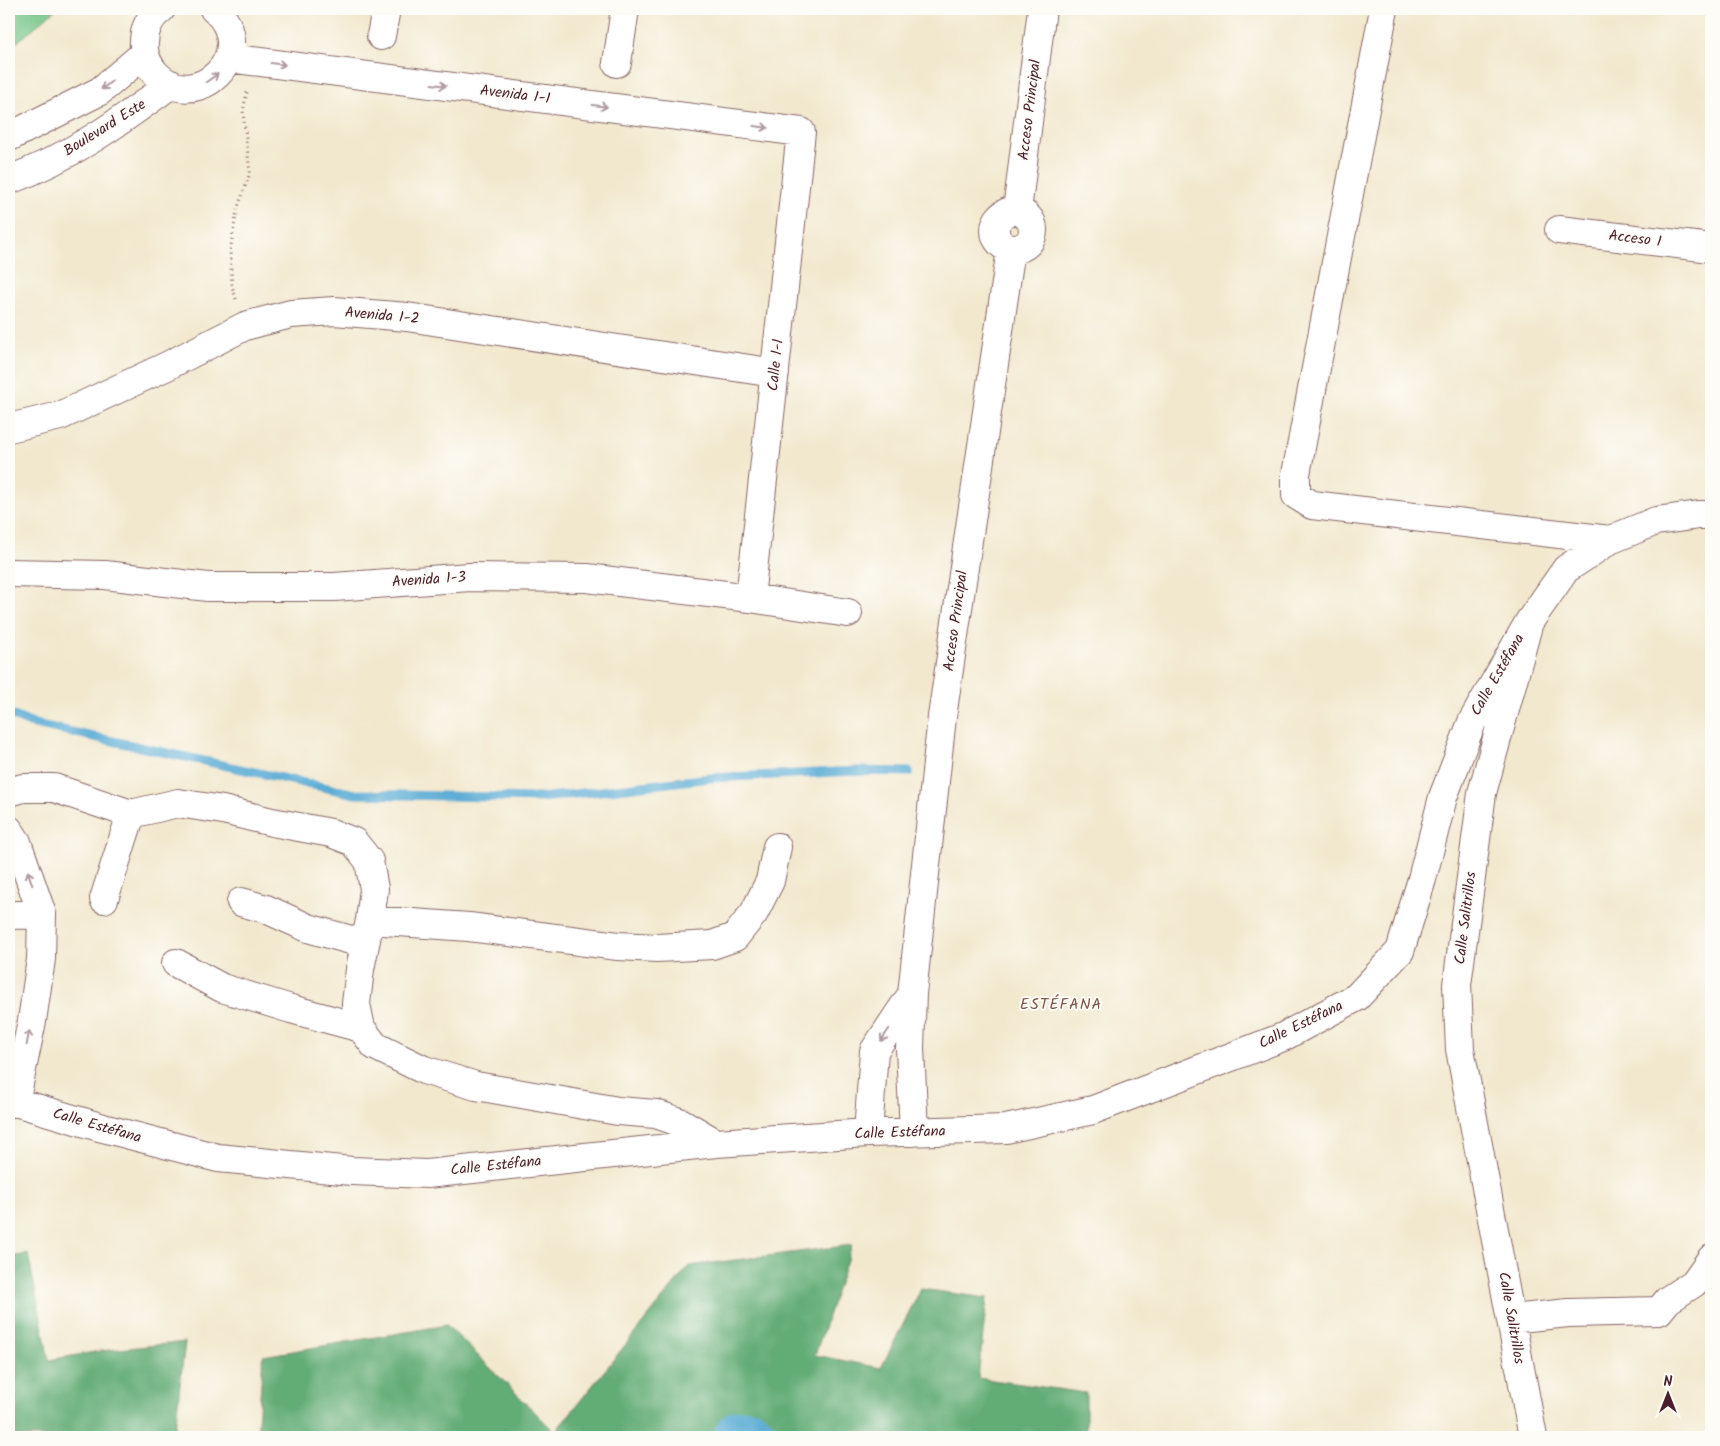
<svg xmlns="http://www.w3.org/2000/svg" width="1720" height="1446" viewBox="0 0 1720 1446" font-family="Kalam,sans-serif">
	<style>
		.green { fill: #78c88a; stroke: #61745a }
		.forest { fill: #62ac76; stroke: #566650 }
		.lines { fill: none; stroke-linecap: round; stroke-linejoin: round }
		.stream { stroke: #5aabd4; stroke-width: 9 }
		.river { stroke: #5aabd4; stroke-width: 55 }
		.minor-casing { stroke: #856564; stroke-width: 30 }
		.path { stroke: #856564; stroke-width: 3; stroke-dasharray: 1 4; stroke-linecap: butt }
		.minor { stroke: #fff; stroke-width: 28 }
		.oneway { stroke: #ae9aa0 }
		.labels { text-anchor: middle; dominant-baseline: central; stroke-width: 4; stroke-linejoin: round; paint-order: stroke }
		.street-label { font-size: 15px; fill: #4a1f2b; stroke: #fdfcf7 }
		.neighbourhood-label { font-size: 16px; letter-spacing: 1px; fill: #7f5549; stroke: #fdfcf7 }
	</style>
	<rect width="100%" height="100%" fill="#fdfcf7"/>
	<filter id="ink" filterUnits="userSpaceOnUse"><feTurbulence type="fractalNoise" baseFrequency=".02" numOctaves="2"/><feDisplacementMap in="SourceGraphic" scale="10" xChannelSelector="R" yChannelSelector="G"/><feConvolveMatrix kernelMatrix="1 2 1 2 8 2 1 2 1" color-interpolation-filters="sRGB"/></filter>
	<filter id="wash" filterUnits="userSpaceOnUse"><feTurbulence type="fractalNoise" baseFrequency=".0096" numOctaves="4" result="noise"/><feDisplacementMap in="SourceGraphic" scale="20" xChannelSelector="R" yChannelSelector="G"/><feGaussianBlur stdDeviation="1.12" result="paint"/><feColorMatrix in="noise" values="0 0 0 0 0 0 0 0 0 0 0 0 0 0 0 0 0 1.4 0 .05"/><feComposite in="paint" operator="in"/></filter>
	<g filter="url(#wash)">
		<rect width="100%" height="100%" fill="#f2e8ce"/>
		<path class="green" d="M9,9H56L9,49Z"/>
		<path class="forest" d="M852,1245L815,1355L881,1368L921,1289L987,1298L978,1378L1086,1393V1437H257L263,1356L447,1325L555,1432L689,1266Z
			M28,1254L49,1360L100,1351L185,1342L174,1437H9V1257Z"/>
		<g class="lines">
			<path class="stream" d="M9,714L30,723L355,794L541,798L710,778L857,771L909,772"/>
			<path class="river" d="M741,1437H749"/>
		</g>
	</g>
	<g filter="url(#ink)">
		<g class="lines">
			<g class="minor-casing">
				<path id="minor" d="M161,9C147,19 143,33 144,49C145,58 149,66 155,73C195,117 263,52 214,9
					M1384,9L1296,474V495L1312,505L1610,540
					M381,36L386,9
					M229,58L801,132L750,598
					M617,63L625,9
					M9,137L100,91L144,54
					M9,180C69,158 120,122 171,84
					M995 230a19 19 0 1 1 38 0a19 19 0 1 1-38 0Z
					M1017,211L1042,9
					M1559,230L1711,248
					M9,428L60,416L167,366L245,326L291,314L334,311L407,317L775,373
					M9,573L105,575L208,587H334L470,577L587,578L750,598L848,613
					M9,792L23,788H54L131,814L178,803L223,810L272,822L331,833L354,842L369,861L374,889L370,920L360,969L356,1004L361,1028L375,1046L424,1070L476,1086L618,1111L656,1114L682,1123L716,1143
					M9,830L17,842L42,914L41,959L32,1021L15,1103
					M104,899L131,814
					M241,902L266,909L308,928L365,944
					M9,915L42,914
					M370,920L469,927L618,946L657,948L712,945L735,937L754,913L770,881L777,847
					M176,963L222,988L291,1009L361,1028
					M9,1100L103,1128L218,1158L352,1171L427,1174L716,1143L868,1133L1006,1129L1093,1110L1283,1037L1357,997L1400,951L1422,879L1443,797L1472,722L1529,622
					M914,1132L910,1048L912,994L942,717L1011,249
					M868,1133L874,1051L912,994
					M1511,1319L1568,1313L1659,1311L1668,1300L1694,1283L1711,1259
					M1533,1437L1460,1049L1457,985L1482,793L1529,622L1566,569L1610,540L1656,521L1699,515H1711"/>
			</g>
			<path class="path" d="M236,299L232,286L230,251L237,210L250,173L243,111L247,92L246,90"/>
			<use href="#minor" class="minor"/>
		</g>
		<defs><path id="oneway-shaft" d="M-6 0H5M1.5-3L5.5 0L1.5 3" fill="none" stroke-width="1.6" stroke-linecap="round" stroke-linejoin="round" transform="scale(1.25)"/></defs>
		<g class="oneway">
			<use href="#oneway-shaft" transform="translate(278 64) rotate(7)"/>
			<use href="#oneway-shaft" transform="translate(212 78) rotate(-35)"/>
			<use href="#oneway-shaft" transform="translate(107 85) rotate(141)"/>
			<use href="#oneway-shaft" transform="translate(439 85) rotate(7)"/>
			<use href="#oneway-shaft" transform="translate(600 106) rotate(7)"/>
			<use href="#oneway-shaft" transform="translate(761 127) rotate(7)"/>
			<use href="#oneway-shaft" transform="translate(30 878) rotate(-108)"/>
			<use href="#oneway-shaft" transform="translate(885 1035) rotate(124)"/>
			<use href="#oneway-shaft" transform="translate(28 1038) rotate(-79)"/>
		</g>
	</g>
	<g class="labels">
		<g class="street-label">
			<text transform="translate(515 95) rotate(7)">Avenida 1-1</text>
			<text transform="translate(1030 110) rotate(-83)">Acceso Principal</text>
			<text transform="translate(105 128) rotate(-32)">Boulevard Este</text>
			<text transform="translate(1635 239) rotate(7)">Acceso 1</text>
			<text transform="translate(382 316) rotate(5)">Avenida 1-2</text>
			<text transform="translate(776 365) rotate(-84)">Calle 1-1</text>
			<text transform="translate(429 580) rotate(-4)">Avenida 1-3</text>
			<text transform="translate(956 621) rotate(-82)">Acceso Principal</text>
			<text transform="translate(1498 675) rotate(-60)">Calle Estéfana</text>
			<text transform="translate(1466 918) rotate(-83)">Calle Salitrillos</text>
			<text transform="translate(1301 1025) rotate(-26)">Calle Estéfana</text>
			<text transform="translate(97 1126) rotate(16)">Calle Estéfana</text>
			<text transform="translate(900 1133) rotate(-2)">Calle Estéfana</text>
			<text transform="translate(496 1166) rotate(-6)">Calle Estéfana</text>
			<text transform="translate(1511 1318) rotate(80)">Calle Salitrillos</text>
		</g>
		<g class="neighbourhood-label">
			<text x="1061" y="1004">ESTÉFANA</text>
		</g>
	</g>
	<rect width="1720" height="1446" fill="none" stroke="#fdfcf7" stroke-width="30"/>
	<g transform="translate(1668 1394)" stroke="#fdfcf7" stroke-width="4" paint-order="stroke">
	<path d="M0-4L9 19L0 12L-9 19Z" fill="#4a1f2b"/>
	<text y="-8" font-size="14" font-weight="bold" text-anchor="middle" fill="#4a1f2b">N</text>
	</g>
</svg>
